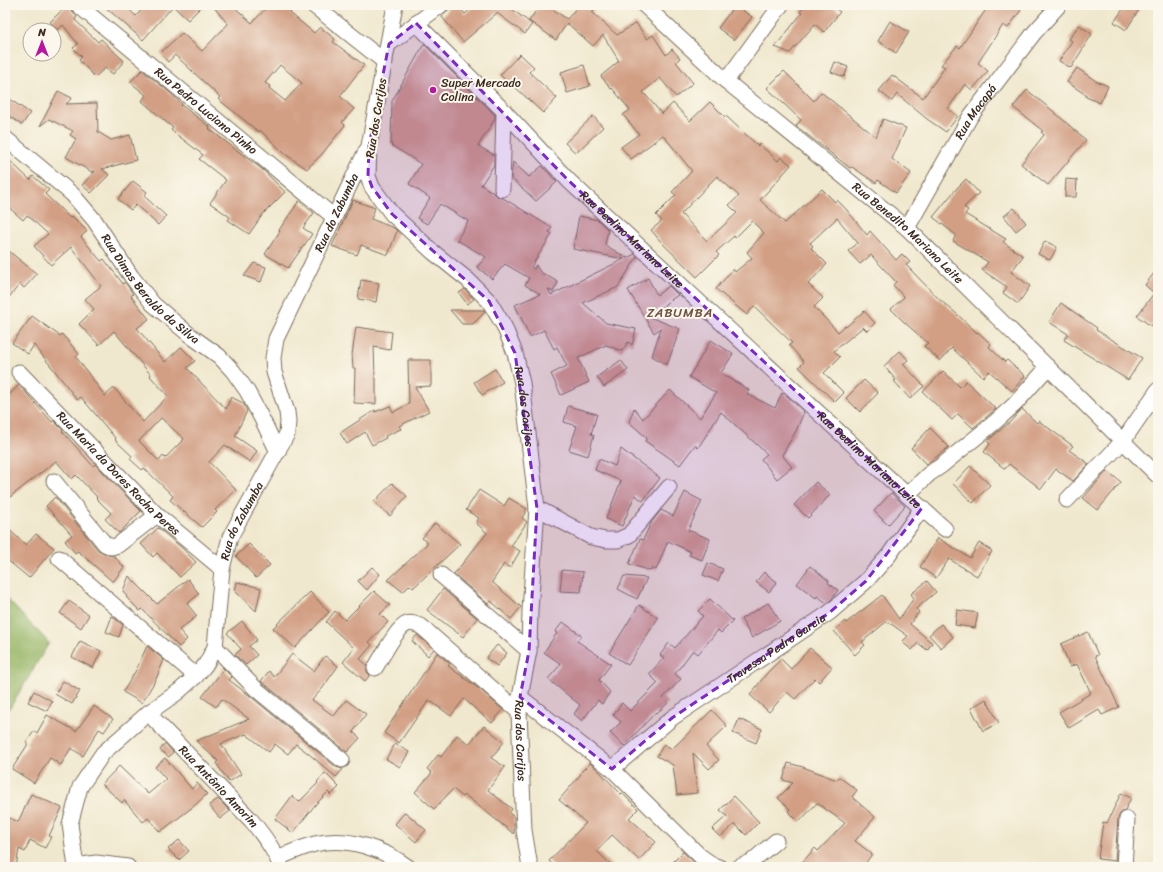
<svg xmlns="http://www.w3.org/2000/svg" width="1163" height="872" viewBox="0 0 1163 872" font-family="Sriracha,sans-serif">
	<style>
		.forest { fill: #97b668; stroke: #697043 }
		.building { fill: #d29f84; fill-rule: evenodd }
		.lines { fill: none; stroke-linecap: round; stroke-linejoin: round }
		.minor-casing { stroke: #7a6c5c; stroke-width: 17 }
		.minor { stroke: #fff; stroke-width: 15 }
		.marked { fill: #7b2cbf; fill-opacity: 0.2; stroke: #7b2cbf; stroke-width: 3; stroke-dasharray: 8 5; stroke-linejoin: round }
		.poi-dot { fill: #b5179e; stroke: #fbf7ec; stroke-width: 1.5 }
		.labels { text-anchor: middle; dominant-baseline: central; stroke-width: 4; stroke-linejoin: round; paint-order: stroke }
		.poi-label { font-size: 12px; fill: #3b2a1e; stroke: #fbf7ec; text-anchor: start }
		.street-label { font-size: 12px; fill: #3b2a1e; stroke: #fbf7ec }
		.neighbourhood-label { font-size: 13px; letter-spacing: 1px; fill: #705342; stroke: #fbf7ec }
	</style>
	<rect width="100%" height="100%" fill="#fbf7ec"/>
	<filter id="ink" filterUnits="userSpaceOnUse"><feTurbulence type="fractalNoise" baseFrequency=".025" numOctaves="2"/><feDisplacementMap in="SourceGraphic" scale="8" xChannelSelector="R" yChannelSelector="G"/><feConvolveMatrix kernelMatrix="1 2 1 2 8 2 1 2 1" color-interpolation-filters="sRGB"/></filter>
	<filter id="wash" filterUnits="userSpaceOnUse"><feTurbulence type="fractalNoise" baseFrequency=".012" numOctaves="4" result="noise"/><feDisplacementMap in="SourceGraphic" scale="16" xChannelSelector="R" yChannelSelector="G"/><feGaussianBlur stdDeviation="0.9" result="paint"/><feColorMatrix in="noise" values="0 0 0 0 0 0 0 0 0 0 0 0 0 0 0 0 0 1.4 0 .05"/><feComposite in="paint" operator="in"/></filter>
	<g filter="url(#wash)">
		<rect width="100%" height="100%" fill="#f0e8ce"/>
		<path class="forest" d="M5,597L49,643L5,716Z"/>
		<g id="blocks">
			<path class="building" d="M67,5H69L72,12L77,16L75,20L98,42L101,39L124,61L113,74L105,68L95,77L79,60L82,57L73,48L78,44L63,25L58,30L50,22Z
				M103,5H124L136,16L146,5H203L188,20L173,6L143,40Z
				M212,5H232L252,23L269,5H284L291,12L290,13L314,33L320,27L335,39L333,42L364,65L340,96L354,109L342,122L345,125L322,154L307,169L285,154L260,130L259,132L218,99L220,97L175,55L168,62L160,53L182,33L202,51L228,24ZM280,65L302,83L285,101L269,88L270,86L265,83Z
				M450,5H457L465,14L475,5H506L532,24L525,34L497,13L463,42L442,17L449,9Z
				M540,5H546L567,19L579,5H587L594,10L592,12L617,35L636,23L647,39L653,35L666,55L672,49L680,58L676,62L693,83L676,97L660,78L643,92L662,114L673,103L690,121L710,102L725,117L726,116L758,146L759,144L778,161L781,157L791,165L760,200L785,223L822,189L835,202L837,200L846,209L867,235L870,231L896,260L902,254L910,262L906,265L939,299L958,315L977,333L978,332L991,344L989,347L1005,362L1007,360L1025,376L1012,391L989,371L983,377L952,348L940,361L924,346L928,343L904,322L891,309L904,297L893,285L896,282L871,255L860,264L848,251L858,243L837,218L810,243L813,246L811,248L827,264L808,284L823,298L814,307L838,332L845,326L846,327L864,311L875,323L867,331L863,327L834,351L840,357L824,373L844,393L835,402L799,367L804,362L789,345L792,343L754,306L747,315L716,289L733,269L735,272L752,258L747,252L764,233L752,221L735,238L734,236L716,252L719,255L697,277L662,243L651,230L662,221L656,215L676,195L672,192L692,171L663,135L631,159L621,147L639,134L623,115L630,110L612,88L611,89L601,76L619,61L603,35L593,46L567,23L556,40L529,21ZM717,176L739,196L729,205L737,213L707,241L681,214L709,184Z
				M735,5L752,17L734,40L718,28Z
				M805,5H831L840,12L824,32L815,24L790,53L775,47L802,13L800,12Z
				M989,5H1014L1021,10L1008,28L1003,25L978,63L988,71L972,90L965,84L948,109L958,116L946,132L927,119L897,94L892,101L879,91L892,75L923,98L945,67L941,65L957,46L960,48Z
				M1126,5H1142L1126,30L1114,22Z
				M890,21L909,32L896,53L878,41Z
				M1079,25L1092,34L1071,68L1059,61L1072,41L1069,39Z
				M424,44L495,115V119L478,146L494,155V165L481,185L494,193L498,197L503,198L552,228L549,232L552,234L531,267L534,269L536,265L540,272L558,282L553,292L548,289L551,295L624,259L573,249L579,216L598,220L608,230L605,245L627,258L635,254L637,257L618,287L583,303L606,323L636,329L632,345L628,342L622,351L606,345L578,358L589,382L561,395L551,374L567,366L557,347L554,349L544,330L530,337L515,305L540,294L525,285L529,278L505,264L492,279L477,267L486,257L457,240L468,221L440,204L427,224L417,218L430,198L409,184L421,164L391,145L392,101Z
				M520,54L534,67L529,72L557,98L543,113L515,87L514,88L500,75Z
				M835,62L848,67L844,77L831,72Z
				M584,65L590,86L567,93L561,72Z
				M1077,68L1096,81L1108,86L1100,103L1086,97V95L1067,82Z
				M142,70L167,90L182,104L181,105L210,127L209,129L263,170L285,192L263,214L249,234L228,220L230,217L210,203L226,180L199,159L203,155L171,130L173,128L142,101L146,95L130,82Z
				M784,71L814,101L821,92L876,137L883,119L906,128L892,159L911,173L896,193L878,180L876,183L852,167L850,168L796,126L801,120L767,88Z
				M1027,90L1053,111L1086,140L1048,185L1021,164L1044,135L1041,132L1043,131L1013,107Z
				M58,91L72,98L66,104L97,103L98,132L111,140L130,135L136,160L102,169L109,175L91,193L82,185L95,171L92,172L66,157L76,139L70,135L73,131L49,119L40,126Z
				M5,96L30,113L22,125L5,113Z
				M593,116L603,127L576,153L565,143Z
				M5,156L30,180L33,176L49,190L45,194L70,218L72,216L87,231L81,237L101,261L104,259L123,284L125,282L133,294L131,296L149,319L137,328L165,362L181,347L195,361L187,368L226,409L231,397L243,403L247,411L235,436L257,451L250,462L225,445L209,462L236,490L215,510L217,512L202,527L170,500L173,496L144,468L142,470L130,459L132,456L115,440L116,439L81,397L77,400L66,385L34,345L28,354L12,343L32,316L60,336L62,334L79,354L76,357L105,396L114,388L143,422L168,396L150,376L151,375L114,331L99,345L79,324L94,309L85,299L101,286L89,270L71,247L51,265L34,246L48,234L27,215L23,220L5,204ZM161,418L184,439L165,458L163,456L159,461L139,441Z
				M513,162L529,177L542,166L557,182L536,201L511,178Z
				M966,179L979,193L964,207L968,210L965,214L1006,239L1003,242L1023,256L1011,272L1030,286L1018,304L1003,293L1007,287L982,270L988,262L953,241L956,235L933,217L957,188Z
				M1066,179L1077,180L1076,197H1065Z
				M133,181L147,192L144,196L166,216L158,225L136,205L131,210L118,199Z
				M353,200L375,208L371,219L394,228L397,231L388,255L361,245L357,255L332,246Z
				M299,201L314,213L303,228L312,234L288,268L265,254L280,231L279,230Z
				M1014,208L1026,223L1016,231L1004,216Z
				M1045,241L1057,247L1050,260L1038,254Z
				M5,248L37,274L24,288L20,284L5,302Z
				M254,263L266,267L261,282L244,276Z
				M1158,268V317L1151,326L1137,316L1154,293L1145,285Z
				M648,278L657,295L669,286L678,295L665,304V305L647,316L680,329L667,365L652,356L661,328L654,333L628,290Z
				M361,280L379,283L376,302L358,299Z
				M465,289L474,299L467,304L459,293Z
				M1061,303L1097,328L1096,330L1142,358L1128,380L1064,340L1068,334L1049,322Z
				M450,310H484L485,312L473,324H462Z
				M356,327L392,332L390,350L374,347L375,378H376V404L354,403L355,368H353L352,355Z
				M711,340L733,354L721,373L749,390L747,394L775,408L782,393L785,394L804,412L796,431L782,455L792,467L777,479L761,459L767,454L721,412L698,448L695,445L680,465L645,441L647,438L629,422L634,408L643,419L670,390L700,418L716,393L689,377Z
				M900,351L908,360L903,364L924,386L910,399L894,381L896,380L884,366Z
				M408,360H431V386L415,387L429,411L399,426L401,429L385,436L386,438L372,445L365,432L347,444L340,433L375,410V412L390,406L393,412L409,404Z
				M621,360L628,370L604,387L597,377Z
				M495,369L503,382L482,395L474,382Z
				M943,371L960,387L966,381L996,409L973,428L958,414L952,420L923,392Z
				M864,380L878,393L860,412L846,398Z
				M19,385L52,422L54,421L63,430L62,431L93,466L95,464L141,511L119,533L105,519L111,513L96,498L97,497L76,475L72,479L56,461L10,497L5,491V399Z
				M568,406L597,414L591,434L594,435L588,456L569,450L577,426L564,422Z
				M1022,409L1037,423L1039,421L1073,446L1069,450L1089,464L1073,481L1056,469L1041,489L1009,464L1005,469L984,452L990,444L987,441L1010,422Z
				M930,428L949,447L927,464L911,448Z
				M621,449L660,478L643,501L635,495L622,526L606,519L621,481L595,470L599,459L615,466Z
				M970,466L990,485L973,503L953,484Z
				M1107,471L1121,482L1098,510L1083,498Z
				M816,482L830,495L808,518L794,505Z
				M392,483L407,496L390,516L374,502Z
				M479,490L504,506L509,498L527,509L522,518L527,522L511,546L520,551L510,568L504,564L492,582L521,607L511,619L491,601L488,604L454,574L487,533L476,523L479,518L466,510Z
				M685,492L702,501L688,530L710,539L702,560L689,555L691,552L668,541L656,570L652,568L651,571L629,564L640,539L643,540L651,523L661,510L673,516Z
				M891,493L905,506L888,525L874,511Z
				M55,497L98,550L108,555L114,556L124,567L113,582L78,551L75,553L65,541L72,535L46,506Z
				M435,523L460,544L413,588L410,585L403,592L388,580L428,543L422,538Z
				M5,526L26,545L36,534L54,548L29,578L5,558Z
				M158,528L182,548L196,562L180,577L157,553L153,557L141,544Z
				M938,538L970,558L979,543L992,551L977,576L949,559L936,578L920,567Z
				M249,544L270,565L256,578L236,556Z
				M708,563L723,569L718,581L703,575Z
				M810,566L829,581L828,583L838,590L832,599L827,603L817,596L816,598L797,584Z
				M372,567L380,574L367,590L358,581Z
				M562,570L583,572L581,592L560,591Z
				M764,572L777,582L769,592L756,582Z
				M129,576L157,604L188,579L199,594L187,604L197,616L179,630L187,639L179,647L142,609L140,611L126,597L127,596L123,591Z
				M624,576L647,578L637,599L618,589Z
				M927,581L936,592L916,609L919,612L910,624L932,643L927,650L918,643L912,650L902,642L908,636L887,621L862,642L865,645L855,655L834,631L845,621L846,623L882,595L899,619L914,598L911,594Z
				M237,582L261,588L256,611L235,591Z
				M443,589L477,618L463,637L427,610Z
				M374,591L390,605L380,614L388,622L369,642L372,645L360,659L367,665V672L370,675L365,681L343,662L354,648L326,622L335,611L345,620Z
				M310,592L329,612L295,648L273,628Z
				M710,599L733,621L721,633L718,630L698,654L693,650L675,674L681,679L663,698L668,703L657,713L656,712L624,746L610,733L621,722L613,715L622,703L630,711L658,683L649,674L664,658L660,655L669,643L675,648L703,616L698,611Z
				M69,601L89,615L81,628L60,613Z
				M768,603L780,621L752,638L741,619Z
				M639,605L658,618L628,665L609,653Z
				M957,610L978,613L975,628L955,625Z
				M112,616L123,625L119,637L106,632Z
				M242,621L257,640L249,646L257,655L246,665L235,655L241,649L227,633Z
				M563,622L582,636L577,641L611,664L599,680L610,692L602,704L598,700L582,721L574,714L580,705L548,679L561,664L544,652L557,633L555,632Z
				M941,624L953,637L941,648L929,635Z
				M1088,632L1098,655L1095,656L1119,707L1102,715L1099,710L1069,728L1059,712L1091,693L1077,664L1070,667L1061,644Z
				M417,635L434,649L428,656L412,641Z
				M80,641L101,651L93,668L72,657Z
				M497,645L507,653L497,666L486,658Z
				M147,646L164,660L156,679L142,703L123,692L135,672Z
				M810,648L832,667L819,682L815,678L795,699L787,692L769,712L750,695L767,673L781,659L791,669Z
				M437,653L450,664L448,666L482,691L503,710L492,723L464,699L451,716L429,700L399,743L384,733Z
				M292,654L314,671L325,656L338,666L322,689L312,700L334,716L346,700L366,714L353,732L360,738L347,752L261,681L269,671L274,677Z
				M222,667L232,677L229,680L249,695L336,767L343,769L336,777L309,754L296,744L288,754L275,744L269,752L246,734L221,744L241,774L229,782L216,763L218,761L196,741L249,719L222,699L216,707L202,697L223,670Z
				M63,681L80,691L72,704L55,694Z
				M34,691L52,701L47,711L28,702Z
				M986,699L999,723L983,731L971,708Z
				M94,706L113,719L104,732L99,729L83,756L71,748L61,765L50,758L34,783L12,769L28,744L26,743L34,731L37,733L47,715L76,731Z
				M712,710L727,726L706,746L719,760L709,769L693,753L697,793L677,795L673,765L657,756L664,744L672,749Z
				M739,719L762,729L756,743L733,733Z
				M484,726L504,742L491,758L505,767L488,790L512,809L509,813L514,817V834L465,795L463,797L453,789L434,809L415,792L432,773L427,769L438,755L441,757L457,735L469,744Z
				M165,743L173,752L169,757L160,750Z
				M395,744L409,752L400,767L386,759Z
				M165,758L192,789L197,783L207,794L194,806L160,832L148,818L143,822L124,800L122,803L102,784L119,766L148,794L166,779L155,767Z
				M590,763L598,770L621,794L622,793L638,809L629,818L656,842L639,860L612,835L597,851L613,867H555L549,861L586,823L559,800L581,774L580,773Z
				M788,763L803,767L837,780L839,777L857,790L852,797L875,817L855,841L872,854L863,867H798L815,848L818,851L845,823L817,803L799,822L788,811L790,809L778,798L793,783L783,780Z
				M325,773L339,787L331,795L328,792L315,805L293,833L275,819L292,796L299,802L318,783L317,782Z
				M1121,793L1131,798L1125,810L1120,814L1118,818L1115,861L1098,859L1103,822L1107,823Z
				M31,794L62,808L49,836L51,837L45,848L30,840L25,852L19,849L16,867H5V816L18,822Z
				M734,796L759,822L746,835L735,824L720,837L712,829L727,816L720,810Z
				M218,799L230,811L220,819L209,805Z
				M405,812L426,830L416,842L395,824Z
				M179,840L189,851L179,860L168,849Z
				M683,852L694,862L699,867H668Z"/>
		</g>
	</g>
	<g filter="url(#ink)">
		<use href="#blocks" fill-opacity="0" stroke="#7a6c5c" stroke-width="1"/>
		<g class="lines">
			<g class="minor-casing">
				<g id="minor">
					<path id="s1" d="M78,5L334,217"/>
					<path d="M313,5L385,62"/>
					<path id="s2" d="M395,5L369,146L368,176L372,187L392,214L433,252L468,280L489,301L504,326L515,353L522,383L537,508L530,611L529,651L520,697L519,712L524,830L530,867"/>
					<path id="s3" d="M644,5L726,81L907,228L1158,476"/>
					<path id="s4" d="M416,23L504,111L569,181L907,495L945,529"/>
					<path d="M389,44L441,5"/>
					<path d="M726,81L781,5"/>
					<path id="s5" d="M5,138L72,194L95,221L131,276L153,304L191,336L219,356L233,371L247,391L262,419L278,452"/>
					<path d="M502,189L504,111"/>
					<path id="s6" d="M907,228L970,117L1034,33L1059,5"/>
					<path id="s7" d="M19,372L157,515L222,569"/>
					<path d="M54,481L105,544L112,547L118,545L157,515"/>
					<path d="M907,495L929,474L941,466L995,422L1015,404L1048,367"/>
					<path d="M1067,500L1123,441L1158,390"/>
					<path d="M537,508L591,537L606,540H618L629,535L669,487"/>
					<path d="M59,558L196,676"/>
					<path d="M441,575L529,651"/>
					<path d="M215,647L256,689L342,760"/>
					<path d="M375,668C381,659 397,627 407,624C412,622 417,625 422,627L519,712"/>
					<path d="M520,697L612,769L700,856L713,865L719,867"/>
					<path id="s8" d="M148,713L251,820C263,835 274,849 281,867"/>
					<path id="s9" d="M612,769L672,718L829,613L866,581L889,555L922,508"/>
					<path d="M278,858C290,853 303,847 315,844C347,836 383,849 408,867"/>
					<path d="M76,866L96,863L128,867"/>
					<path id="s10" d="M76,867L70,824L80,787L103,753L148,713L178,692L196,676L206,664L215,647L222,569L230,537L287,434L288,421L287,412L274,372L273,358L276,339L366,151"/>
					<path d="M739,867L751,862L776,841"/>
					<path d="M1124,867L1127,819"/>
				</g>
			</g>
			<use href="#minor" class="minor"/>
		</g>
	</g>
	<path class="marked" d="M416,23L569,181L922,508L866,581L829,613L672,718L612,769L520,697L529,651L537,508L515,353L489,301L392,214L372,187L368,176L369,146L389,44Z"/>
	<circle class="poi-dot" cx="433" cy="90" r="4"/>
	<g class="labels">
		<g class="poi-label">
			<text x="441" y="83">Super Mercado<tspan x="441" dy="14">Colina</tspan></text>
		</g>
		<g class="street-label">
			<text stroke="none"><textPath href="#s1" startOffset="166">Rua Pedro Luciano Pinho</textPath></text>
			<text stroke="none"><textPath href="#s6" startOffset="135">Rua Macapá</textPath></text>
			<text transform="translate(376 118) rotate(-81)">Rua dos Carijos</text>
			<text stroke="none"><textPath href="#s10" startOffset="745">Rua do Zabumba</textPath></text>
			<text stroke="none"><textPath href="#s3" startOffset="349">Rua Benedito Mariano Leite</textPath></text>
			<text stroke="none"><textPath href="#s4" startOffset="306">Rua Deolino Mariano Leite</textPath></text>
			<text stroke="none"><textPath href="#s5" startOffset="211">Rua Dimas Beraldo da Silva</textPath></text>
			<text stroke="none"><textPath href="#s2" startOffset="462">Rua dos Carijos</textPath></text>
			<text stroke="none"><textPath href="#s4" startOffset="630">Rua Deolino Mariano Leite</textPath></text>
			<text stroke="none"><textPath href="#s7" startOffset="142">Rua Maria da Dores Rocha Peres</textPath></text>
			<text stroke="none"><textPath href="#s10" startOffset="409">Rua do Zabumba</textPath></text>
			<text stroke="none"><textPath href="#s9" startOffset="204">Travessa Pedro Garcia</textPath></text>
			<text stroke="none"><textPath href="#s2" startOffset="798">Rua dos Carijos</textPath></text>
			<text stroke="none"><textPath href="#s8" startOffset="102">Rua Antônio Amorim</textPath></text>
		</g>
		<g class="neighbourhood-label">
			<text x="680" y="312">ZABUMBA</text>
		</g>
	</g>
	<rect width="1163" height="872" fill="none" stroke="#fbf7ec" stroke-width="20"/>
	<g transform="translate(42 42)"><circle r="19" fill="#fbf7ec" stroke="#aea59a"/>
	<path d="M0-3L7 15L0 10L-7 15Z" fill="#b5179e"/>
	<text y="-6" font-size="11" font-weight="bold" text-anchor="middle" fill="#3b2a1e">N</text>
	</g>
</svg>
